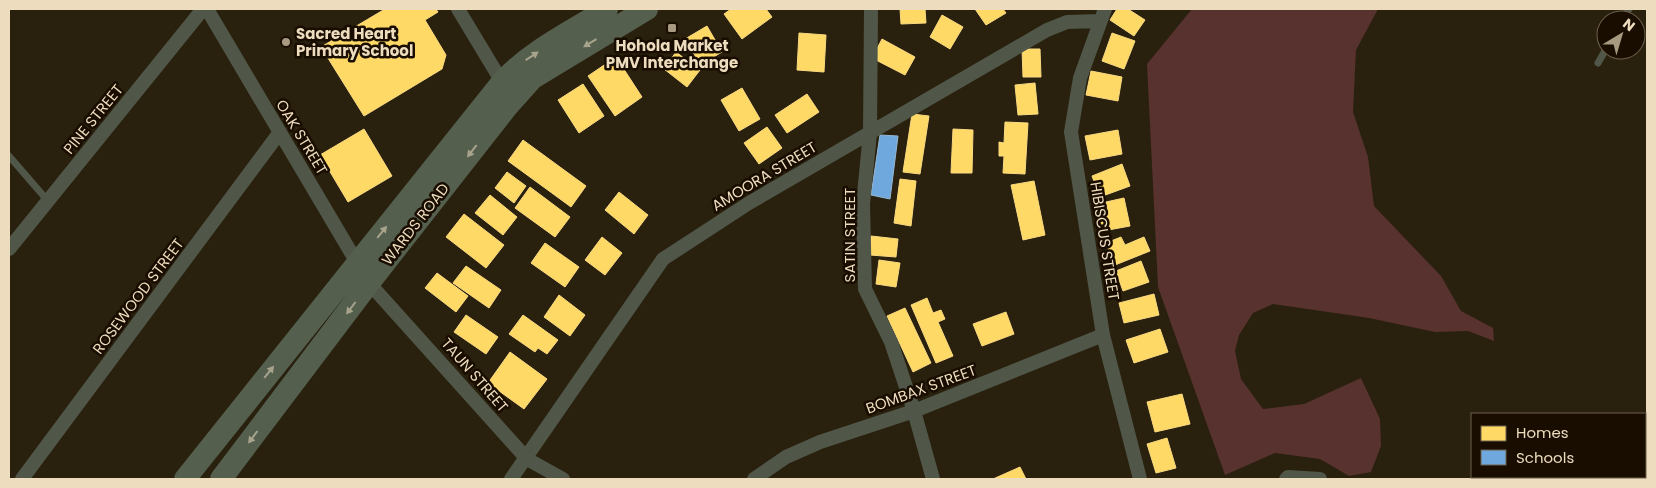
<svg xmlns="http://www.w3.org/2000/svg" width="1656" height="488" viewBox="0 0 1656 488" font-family="Poppins,sans-serif">
	<style>
		.green { fill: #58322f }
		.homes { fill: #ffd966; stroke: #fada80 }
		.schools { fill: #6fa8dc; stroke: #95b8d3 }
		.lines { fill: none; stroke-linecap: round; stroke-linejoin: round }
		.service { stroke: #505748; stroke-width: 7 }
		.minor { stroke: #505748; stroke-width: 14 }
		.primary { stroke: #545f4e; stroke-width: 22 }
		.oneway { fill: #a8a48c }
		.poi-dot { fill: #a89a80; stroke: #190d00; stroke-width: 2 }
		.labels { text-anchor: middle; dominant-baseline: central; stroke-width: 5; stroke-linejoin: round; paint-order: stroke }
		.poi-label { font-size: 15px; font-weight: bold; fill: #eddcbe; stroke: #190d00; text-anchor: start }
		.street-label { font-size: 15px; fill: #eddcbe; stroke: #190d00 }
	</style>
	<rect width="100%" height="100%" fill="#29200e"/>
	<path class="green" d="M1192,9H1378L1356,50L1353,112L1368,157L1374,206L1441,276L1461,311L1493,328L1494,341L1468,331L1435,332L1369,318L1273,304L1253,313L1239,335L1235,351L1241,379L1263,409L1304,404L1361,378L1380,419L1381,446L1371,472L1349,476L1320,459L1275,453L1225,475L1158,287L1147,64Z"/>
	<path class="homes" d="M385,9H436L438,12L425,20L446,55L442,69L364,116L321,47Z
		M731,9H766L772,17L742,39L724,14Z
		M900,9H925L926,23L901,24Z
		M975,9H1003L1006,13L986,25Z
		M1117,9H1128L1145,20L1134,36L1110,20Z
		M942,15L963,27L950,49L930,37Z
		M707,26L722,52L700,65L685,39Z
		M799,33L826,35L824,72L797,70Z
		M1112,33L1135,41L1124,69L1102,61Z
		M882,39L915,57L905,75L872,58Z
		M1022,49H1040L1041,77H1023Z
		M676,52L700,70L687,87L664,69Z
		M616,57L642,97L615,116L588,76Z
		M1091,71L1122,77L1118,101L1086,95Z
		M1035,83L1038,114L1018,115L1015,85Z
		M583,84L604,116L579,133L558,100Z
		M742,88L760,119L739,131L721,100Z
		M807,94L819,112L787,133L775,115Z
		M912,114L929,116L920,174L903,172Z
		M1005,122L1028,123L1025,174L1003,173L1004,156H999V142L1004,143Z
		M767,127L782,148L759,164L744,143Z
		M364,129L392,176L348,202L320,155Z
		M953,129L973,130L972,173H951Z
		M1118,130L1122,154L1090,160L1085,136Z
		M523,140L586,186L571,207L508,161Z
		M1122,164L1130,186L1100,197L1092,176Z
		M507,172L526,186L514,203L495,188Z
		M900,179L916,181L911,226L894,223Z
		M1034,181L1045,235L1023,240L1011,185Z
		M530,187L570,217L555,237L515,208Z
		M619,192L648,215L634,234L605,210Z
		M490,195L517,217L503,235L475,213Z
		M1124,198L1130,226L1103,231L1097,204Z
		M464,214L504,245L486,268L446,237Z
		M871,236L898,239L896,257L870,255Z
		M602,237L622,253L605,275L585,260Z
		M1121,237L1125,245L1144,237L1150,251L1115,265L1106,243Z
		M545,243L579,267L565,287L531,263Z
		M879,260L900,263L896,287L876,284Z
		M1141,261L1149,282L1123,291L1116,271Z
		M466,266L501,290L489,308L453,283Z
		M437,273L468,296L456,312L425,288Z
		M1154,294L1159,315L1124,323L1119,303Z
		M559,295L585,315L570,336L544,317Z
		M927,298L933,313L941,310L945,319L938,322L953,356L936,363L911,305Z
		M905,308L931,363L913,372L887,316Z
		M1006,312L1014,334L982,346L973,324Z
		M466,315L498,337L486,354L454,332Z
		M523,315L558,340L547,354L538,348L535,352L509,334Z
		M1160,329L1168,352L1134,363L1126,340Z
		M510,352L547,379L524,409L488,383Z
		M1182,394L1190,424L1155,432L1147,402Z
		M1167,438L1176,468L1156,473L1147,444Z
		M1020,467L1026,479H993Z"/>
	<path class="schools" d="M880,135L898,136L890,199L871,195Z"/>
	<g class="lines">
		<path class="service" d="M1622,20L1629,9
			M1598,63L1606,49
			M9,156L48,201"/>
		<path class="minor" d="M207,9L369,283L527,459L563,479
			M458,9L502,82L503,89
			M871,9L870,133L863,204L865,289L891,342L914,411L933,479
			M1105,9L1080,78L1071,132L1103,335L1140,479
			M9,249L203,9
			M22,479L280,132
			M511,479L663,259L749,203L1047,30L1067,22L1099,21
			M754,479L786,457L820,442L914,411L1103,335
			M1286,479L1288,477L1320,479"/>
		<path class="primary" d="M185,479L502,82C530,51 572,31 607,9
			M221,479L369,283L507,107L533,78L647,9"/>
	</g>
	<defs><path id="oneway-solid" d="M-6-.8H1V-3.2L6.5 0L1 3.2V.8H-6Z" transform="scale(1.25)"/></defs>
	<g class="oneway">
		<use href="#oneway-solid" transform="translate(590 43) rotate(149)"/>
		<use href="#oneway-solid" transform="translate(532 56) rotate(-33)"/>
		<use href="#oneway-solid" transform="translate(472 151) rotate(128)"/>
		<use href="#oneway-solid" transform="translate(382 232) rotate(-51)"/>
		<use href="#oneway-solid" transform="translate(351 308) rotate(127)"/>
		<use href="#oneway-solid" transform="translate(269 372) rotate(-51)"/>
		<use href="#oneway-solid" transform="translate(253 437) rotate(127)"/>
	</g>
	<g class="poi-dot">
		<rect x="667" y="23" width="10" height="10" rx="2.5"/>
		<circle cx="286" cy="42" r="5"/>
	</g>
	<g class="labels">
		<g class="poi-label">
			<text x="296" y="33">Sacred Heart<tspan x="296" dy="17">Primary School</tspan></text>
			<text x="672" y="45" text-anchor="middle">Hohola Market<tspan x="672" dy="17">PMV Interchange</tspan></text>
		</g>
		<g class="street-label">
			<text transform="translate(93 119) rotate(-51)">PINE STREET</text>
			<text transform="translate(302 137) rotate(59)">OAK STREET</text>
			<text transform="translate(764 176) rotate(-31)">AMOORA STREET</text>
			<text transform="translate(415 224) rotate(-52)">WARDS ROAD</text>
			<text transform="translate(849 235) rotate(-90)">SATIN STREET</text>
			<text transform="translate(1105 241) rotate(81)">HIBISCUS STREET</text>
			<text transform="translate(138 296) rotate(-53)">ROSEWOOD STREET</text>
			<text transform="translate(475 375) rotate(49)">TAUN STREET</text>
			<text transform="translate(921 389) rotate(-20)">BOMBAX STREET</text>
		</g>
	</g>
	<rect width="1656" height="488" fill="none" stroke="#eddcbe" stroke-width="20"/>
	<rect x="1471" y="413" width="175" height="65" fill="#190d00" stroke="#6e604c"/>
	<rect x="1481" y="426" width="25" height="15" fill="#ffd966" stroke="#6e604c"/>
	<text x="1516" y="438" font-size="15" fill="#eddcbe">Homes</text>
	<rect x="1481" y="450" width="25" height="15" fill="#6fa8dc" stroke="#6e604c"/>
	<text x="1516" y="463" font-size="15" fill="#eddcbe">Schools</text>
	<g transform="translate(1621 35) rotate(38)"><circle r="24" fill="#190d00" stroke="#6e604c"/>
	<path d="M0-4L9 19L0 12L-9 19Z" fill="#a89a80"/>
	<text y="-8" font-size="14" font-weight="bold" text-anchor="middle" fill="#eddcbe">N</text>
	</g>
</svg>
